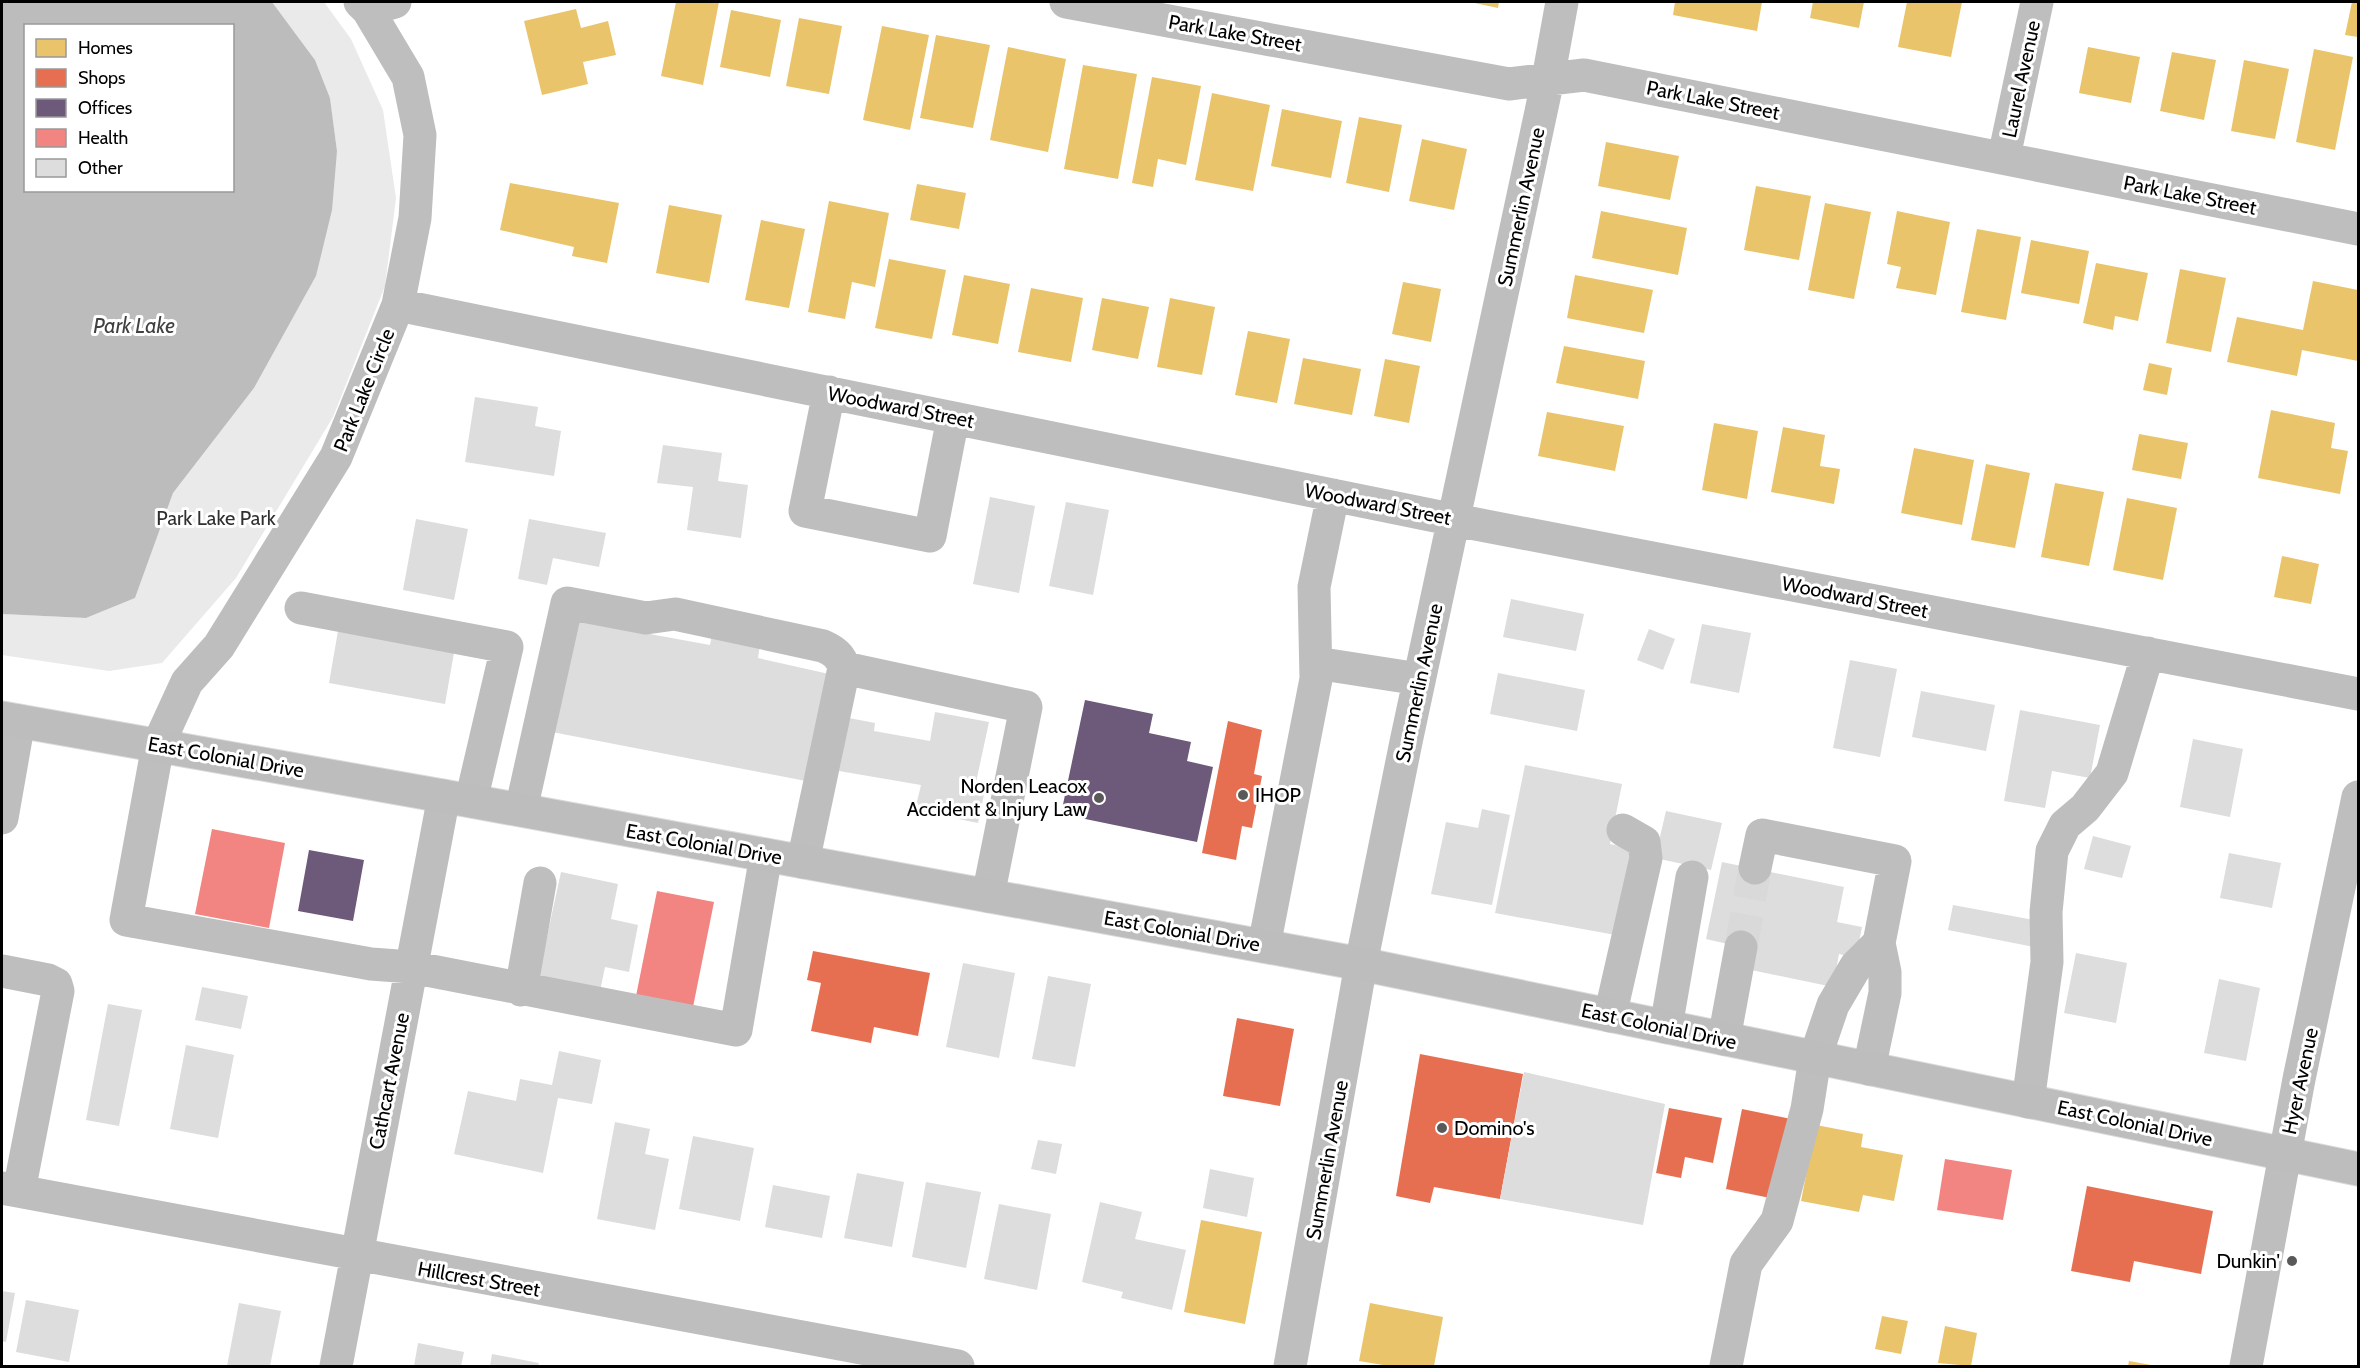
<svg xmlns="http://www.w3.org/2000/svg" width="2360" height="1368" viewBox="0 0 2360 1368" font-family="Cabin,sans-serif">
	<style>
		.green { fill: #eaeaea }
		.water { fill: #bcbcbc; fill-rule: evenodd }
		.homes { fill: #e9c46a }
		.shops { fill: #e76f51 }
		.offices { fill: #6d597a }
		.health { fill: #f28482 }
		.building { fill: #ddd }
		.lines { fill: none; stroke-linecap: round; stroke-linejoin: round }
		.minor-tunnel { stroke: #d9d9d9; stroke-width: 33; stroke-dasharray: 33 16; stroke-linecap: butt }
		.highway-casing { stroke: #dbdbdb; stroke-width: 35 }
		.minor { stroke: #bebebe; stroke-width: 33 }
		.highway { stroke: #bdbdbd; stroke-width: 33 }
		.poi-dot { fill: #595959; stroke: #fff; stroke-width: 2 }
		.labels { text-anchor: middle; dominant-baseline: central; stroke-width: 6; stroke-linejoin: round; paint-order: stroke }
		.street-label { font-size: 20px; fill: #000; stroke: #fff }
		.park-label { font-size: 20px; fill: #303030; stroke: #fff }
		.poi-label { font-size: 20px; fill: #000; stroke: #fff; text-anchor: end }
		.water-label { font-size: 21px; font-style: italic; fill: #414141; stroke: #fff }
	</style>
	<rect width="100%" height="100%" fill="#fff"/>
	<path class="green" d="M272,2H324L351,39L383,110L396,198L385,286L333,417L236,578L162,663L109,671L2,655V614L86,618L135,598L173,493L254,388L316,276L337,151L330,98L315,60Z"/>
	<path class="water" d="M2,2H272L315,60L330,98L337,151L332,210L316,276L254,388L173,493L135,598L86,618L2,614ZM26,26H232V190H26Z"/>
	<path class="homes" d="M676,2H719L703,85L661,76Z
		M1470,2H1499L1498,8Z
		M1675,2H1762L1757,31L1673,15Z
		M1813,2H1864L1859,28L1810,18Z
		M1907,2H1962L1951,57L1898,47Z
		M2352,2H2358V37L2345,35Z
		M576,9L581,28L608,21L616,55L583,62L588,84L542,95L524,21Z
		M731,10L781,20L770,77L720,67Z
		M799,18L842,26L829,94L786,86Z
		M882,26L929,35L910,130L863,120Z
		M936,35L990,45L973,128L920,118Z
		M1008,47L1066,59L1048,152L990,140Z
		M2088,47L2140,57L2131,103L2079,93Z
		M2314,49L2353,57L2335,150L2296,142Z
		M2172,52L2216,60L2204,120L2160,111Z
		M2244,60L2289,69L2275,139L2231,131Z
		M1083,65L1137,74L1118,179L1064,169Z
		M1152,77L1201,86L1186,165L1158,159L1153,187L1132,183Z
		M1212,93L1270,105L1253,191L1195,180Z
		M1282,109L1342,121L1331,178L1271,166Z
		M1359,117L1402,125L1389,192L1346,183Z
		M1422,139L1467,149L1454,210L1409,201Z
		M1606,142L1679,156L1670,200L1598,186Z
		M510,183L619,203L607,263L572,256L574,247L500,230Z
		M917,184L966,193L959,229L910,220Z
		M1756,186L1811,196L1799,260L1744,250Z
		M829,201L889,213L875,287L852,282L845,319L808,312Z
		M1825,203L1871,212L1854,299L1808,290Z
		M669,205L722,215L709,283L656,273Z
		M1601,211L1687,228L1678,275L1592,258Z
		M1897,211L1950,222L1936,295L1896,288L1901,267L1887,264Z
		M761,220L805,229L789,308L745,300Z
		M1977,229L2021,237L2006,320L1961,312Z
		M2031,240L2089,251L2079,304L2021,293Z
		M889,259L946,270L932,339L875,328Z
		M2096,263L2148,273L2138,321L2115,316L2113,330L2083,323Z
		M2180,269L2226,278L2211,352L2166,343Z
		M964,275L1010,284L998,344L952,335Z
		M1575,275L1653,290L1644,333L1567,318Z
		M2313,281L2358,290V361L2302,350L2297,376L2227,362L2237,317L2303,330Z
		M1403,282L1441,289L1431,342L1392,334Z
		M1031,288L1083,298L1071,362L1018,352Z
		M1102,298L1149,307L1138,359L1092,350Z
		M1170,298L1215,307L1202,375L1157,367Z
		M1248,331L1290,339L1277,403L1235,395Z
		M1564,346L1645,361L1638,399L1556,383Z
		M1303,358L1361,369L1352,415L1294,404Z
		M1385,359L1420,366L1409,423L1374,416Z
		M2149,363L2172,368L2167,395L2143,390Z
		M2271,410L2335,423L2331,448L2348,451L2340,494L2258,478Z
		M1547,412L1624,426L1615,471L1538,456Z
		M1714,423L1758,431L1747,499L1702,490Z
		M1783,427L1825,435L1820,466L1840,469L1834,504L1771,492Z
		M2139,434L2188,443L2181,479L2132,470Z
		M1914,448L1974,460L1962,525L1901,513Z
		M1986,464L2030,473L2015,548L1971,540Z
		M2055,483L2104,492L2089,566L2041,557Z
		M2127,498L2177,508L2163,580L2113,570Z
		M2282,556L2319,564L2311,604L2274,597Z
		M1816,1125L1863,1134L1861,1147L1903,1155L1894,1201L1863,1195L1859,1212L1801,1201Z
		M1201,1220L1262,1232L1245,1324L1184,1312Z
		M1370,1303L1443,1317L1434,1366H1389L1359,1361Z
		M1882,1316L1908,1321L1901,1354L1875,1349Z
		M1945,1326L1977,1333L1971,1366L1938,1363Z
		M2129,1361L2151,1365V1366H2128Z"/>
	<path class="shops" d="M1228,721L1262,730L1254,774L1262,776L1252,828L1242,826L1236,860L1202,853Z
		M813,951L930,973L918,1036L874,1027L871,1043L811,1031L821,983L807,980Z
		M1237,1018L1294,1029L1280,1106L1223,1096Z
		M1420,1054L1523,1074L1500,1199L1434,1187L1430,1203L1396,1196Z
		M1669,1108L1722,1118L1713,1163L1685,1157L1681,1178L1656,1173Z
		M1742,1109L1791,1119L1775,1199L1726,1189Z
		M2087,1186L2213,1211L2201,1274L2134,1261L2130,1282L2071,1271Z"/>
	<path class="offices" d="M1085,700L1153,714L1149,733L1191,742L1187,761L1213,767L1197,842L1061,814Z
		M309,850L364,860L353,921L298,911Z"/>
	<path class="health" d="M212,829L285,843L269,928L195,914Z
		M657,891L714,902L693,1007L636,996Z
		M1945,1159L2012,1170L2003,1220L1937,1210Z"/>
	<path class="building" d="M475,397L538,407L535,426L561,431L554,476L465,462Z
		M663,445L722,453L718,481L748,485L741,538L687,530L693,487L657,483Z
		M990,497L1035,506L1019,593L973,584Z
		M1066,502L1109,510L1093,595L1049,586Z
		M416,519L468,529L454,600L403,590Z
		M529,519L606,533L599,567L553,558L547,585L518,579Z
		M1511,599L1584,614L1576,651L1503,637Z
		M573,620L710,645L712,634L760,645L758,658L829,674L806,781L552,732Z
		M1702,624L1751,633L1739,693L1690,683Z
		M339,625L455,647L445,704L329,683Z
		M1649,629L1675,639L1663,670L1637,660Z
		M1850,660L1897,669L1880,757L1833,748Z
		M1498,673L1585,690L1577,731L1490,714Z
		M1921,691L1995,705L1986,751L1912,737Z
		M2020,710L2100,725L2090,778L2052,771L2045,808L2004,801Z
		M935,712L989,722L975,787L985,790L978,823L915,810L921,785L839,771L849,718L875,723L874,731L930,741Z
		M2193,739L2243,749L2230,817L2180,807Z
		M1525,765L1622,784L1610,844L1639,850L1621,936L1495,913Z
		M1482,809L1510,815L1492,905L1431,894L1446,822L1478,828Z
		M1666,811L1722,823L1711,870L1655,858Z
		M2093,836L2131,846L2122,878L2084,869Z
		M2229,853L2281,863L2272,908L2220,898Z
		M1722,862L1844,887L1837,922L1862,927L1856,958L1839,954L1833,987L1751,970L1741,947L1706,939Z
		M561,872L618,884L611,919L638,925L629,972L605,967L600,991L538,978Z
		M1953,905L2039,921L2034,947L1948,930Z
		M2076,953L2127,963L2116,1023L2064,1013Z
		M963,963L1015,973L999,1058L946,1047Z
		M1048,976L1091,984L1075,1067L1032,1059Z
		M2219,979L2260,988L2246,1061L2204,1053Z
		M202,987L248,996L241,1029L195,1020Z
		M108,1004L142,1010L119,1126L86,1120Z
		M186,1045L234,1055L218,1138L170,1129Z
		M559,1051L601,1060L592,1104L558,1098L543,1173L454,1154L468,1091L516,1101L520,1079L552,1085Z
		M1524,1072L1665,1104L1643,1225L1500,1199Z
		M615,1122L650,1129L645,1154L669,1159L655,1230L597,1219Z
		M693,1136L754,1148L740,1221L679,1209Z
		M1038,1140L1062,1144L1056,1174L1031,1169Z
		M1210,1169L1254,1178L1247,1217L1203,1208Z
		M857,1173L904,1182L892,1247L844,1238Z
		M926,1182L981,1192L966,1268L912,1257Z
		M773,1185L830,1196L822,1238L765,1227Z
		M1100,1202L1142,1212L1135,1239L1186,1250L1172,1310L1121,1298L1123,1292L1082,1282Z
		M999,1204L1051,1214L1037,1290L984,1279Z
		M2,1291L15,1293L6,1342L2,1341Z
		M26,1300L79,1310L69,1362L16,1352Z
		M239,1303L281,1311L270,1366H227Z
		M418,1343L464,1352L461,1366H414Z
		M492,1354L539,1363L538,1366H490Z"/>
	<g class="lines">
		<path class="minor-tunnel" d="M1741,947L1755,868"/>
		<g class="highway-casing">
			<path id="highway" d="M2,718L471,801L1361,964L2358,1169"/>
		</g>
		<path class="minor" d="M360,2L368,10L408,77L420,135L415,218L398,305L336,457L219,646L187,682L158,745L126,920L371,964L411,967L736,1030L766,855
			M1066,2L1509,84L1584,75L2358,229
			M368,10L395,2
			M2004,157L2037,2
			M398,305L1455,520L2358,694
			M829,392L805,511L930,536L953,418
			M301,608L507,647L471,801
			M1316,663L1419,679
			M844,668L1026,707L988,896
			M521,810L567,603L646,618L675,614L823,646C834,651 841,656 844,668L803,862
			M2,818L19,721
			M1755,868L1762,835L1895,861L1879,943L1885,972V993L1869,1069
			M1264,946L1316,679L1314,587L1333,495
			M2,971L48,980L56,984L58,991L19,1191
			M521,990L540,883
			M1610,1016L1646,858L1644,842L1623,830
			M1666,1027L1692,877
			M1724,1039L1741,947
			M2028,1102L2047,962L2046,912L2052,851L2065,825L2085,808L2112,773L2148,653
			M2,1188L958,1366
			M336,1366L444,796
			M1290,1366L1361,964L1406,742L1548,79L1562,2
			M1726,1366L1746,1264L1777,1221L1807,1109L1815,1058L1833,1005L1856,966L1879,943
			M2246,1366L2299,1079L2358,797"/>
		<use href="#highway" class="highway"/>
	</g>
	<g class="poi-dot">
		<circle cx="1243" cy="795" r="6"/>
		<circle cx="1099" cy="798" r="6"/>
		<circle cx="1442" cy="1128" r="6"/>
		<circle cx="2292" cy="1261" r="6"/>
	</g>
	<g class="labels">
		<g class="street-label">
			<text transform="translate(1235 33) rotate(10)">Park Lake Street</text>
			<text transform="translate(2021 79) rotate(-78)">Laurel Avenue</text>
			<text transform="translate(1713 100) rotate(11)">Park Lake Street</text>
			<text transform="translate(2190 195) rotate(11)">Park Lake Street</text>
			<text transform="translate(1521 207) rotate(-78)">Summerlin Avenue</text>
			<text transform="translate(364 390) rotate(-68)">Park Lake Circle</text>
			<text transform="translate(901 407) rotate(11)">Woodward Street</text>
			<text transform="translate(1378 504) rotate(11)">Woodward Street</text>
			<text transform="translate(1855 597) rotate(11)">Woodward Street</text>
			<text transform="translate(1419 683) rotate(-78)">Summerlin Avenue</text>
			<text transform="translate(226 757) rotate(10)">East Colonial Drive</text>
			<text transform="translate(704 844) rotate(10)">East Colonial Drive</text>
			<text transform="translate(1182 931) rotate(10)">East Colonial Drive</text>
			<text transform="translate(1659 1026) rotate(12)">East Colonial Drive</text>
			<text transform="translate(389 1081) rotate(-79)">Cathcart Avenue</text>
			<text transform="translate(2300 1081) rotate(-78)">Hyer Avenue</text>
			<text transform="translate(2135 1123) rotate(12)">East Colonial Drive</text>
			<text transform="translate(1327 1160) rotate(-80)">Summerlin Avenue</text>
			<text transform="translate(479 1279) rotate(10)">Hillcrest Street</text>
		</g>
		<g class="park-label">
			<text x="216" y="518">Park Lake Park</text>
		</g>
		<g class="poi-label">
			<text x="1087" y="786">Norden Leacox<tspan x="1087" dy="23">Accident &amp; Injury Law</tspan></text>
			<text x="1255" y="795" text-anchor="start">IHOP</text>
			<text x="1454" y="1128" text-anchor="start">Domino's</text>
			<text x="2280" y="1261">Dunkin'</text>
		</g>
		<g class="water-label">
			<text x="134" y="325">Park Lake</text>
		</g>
	</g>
	<rect width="2360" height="1368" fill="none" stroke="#000000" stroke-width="6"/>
	<rect x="24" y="24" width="210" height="168" fill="#ffffff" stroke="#999999" stroke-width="1.5"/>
	<rect x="36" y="39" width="30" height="18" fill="#e9c46a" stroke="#999999" stroke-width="1.5"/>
	<text x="78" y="54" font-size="18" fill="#000000">Homes</text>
	<rect x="36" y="69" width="30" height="18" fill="#e76f51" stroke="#999999" stroke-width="1.5"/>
	<text x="78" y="84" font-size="18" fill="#000000">Shops</text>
	<rect x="36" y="99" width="30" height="18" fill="#6d597a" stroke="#999999" stroke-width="1.5"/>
	<text x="78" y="114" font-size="18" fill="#000000">Offices</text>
	<rect x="36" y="129" width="30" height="18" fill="#f28482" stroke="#999999" stroke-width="1.5"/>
	<text x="78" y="144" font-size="18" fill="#000000">Health</text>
	<rect x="36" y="159" width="30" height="18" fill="#dddddd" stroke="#999999" stroke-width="1.5"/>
	<text x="78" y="174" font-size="18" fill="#000000">Other</text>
</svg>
